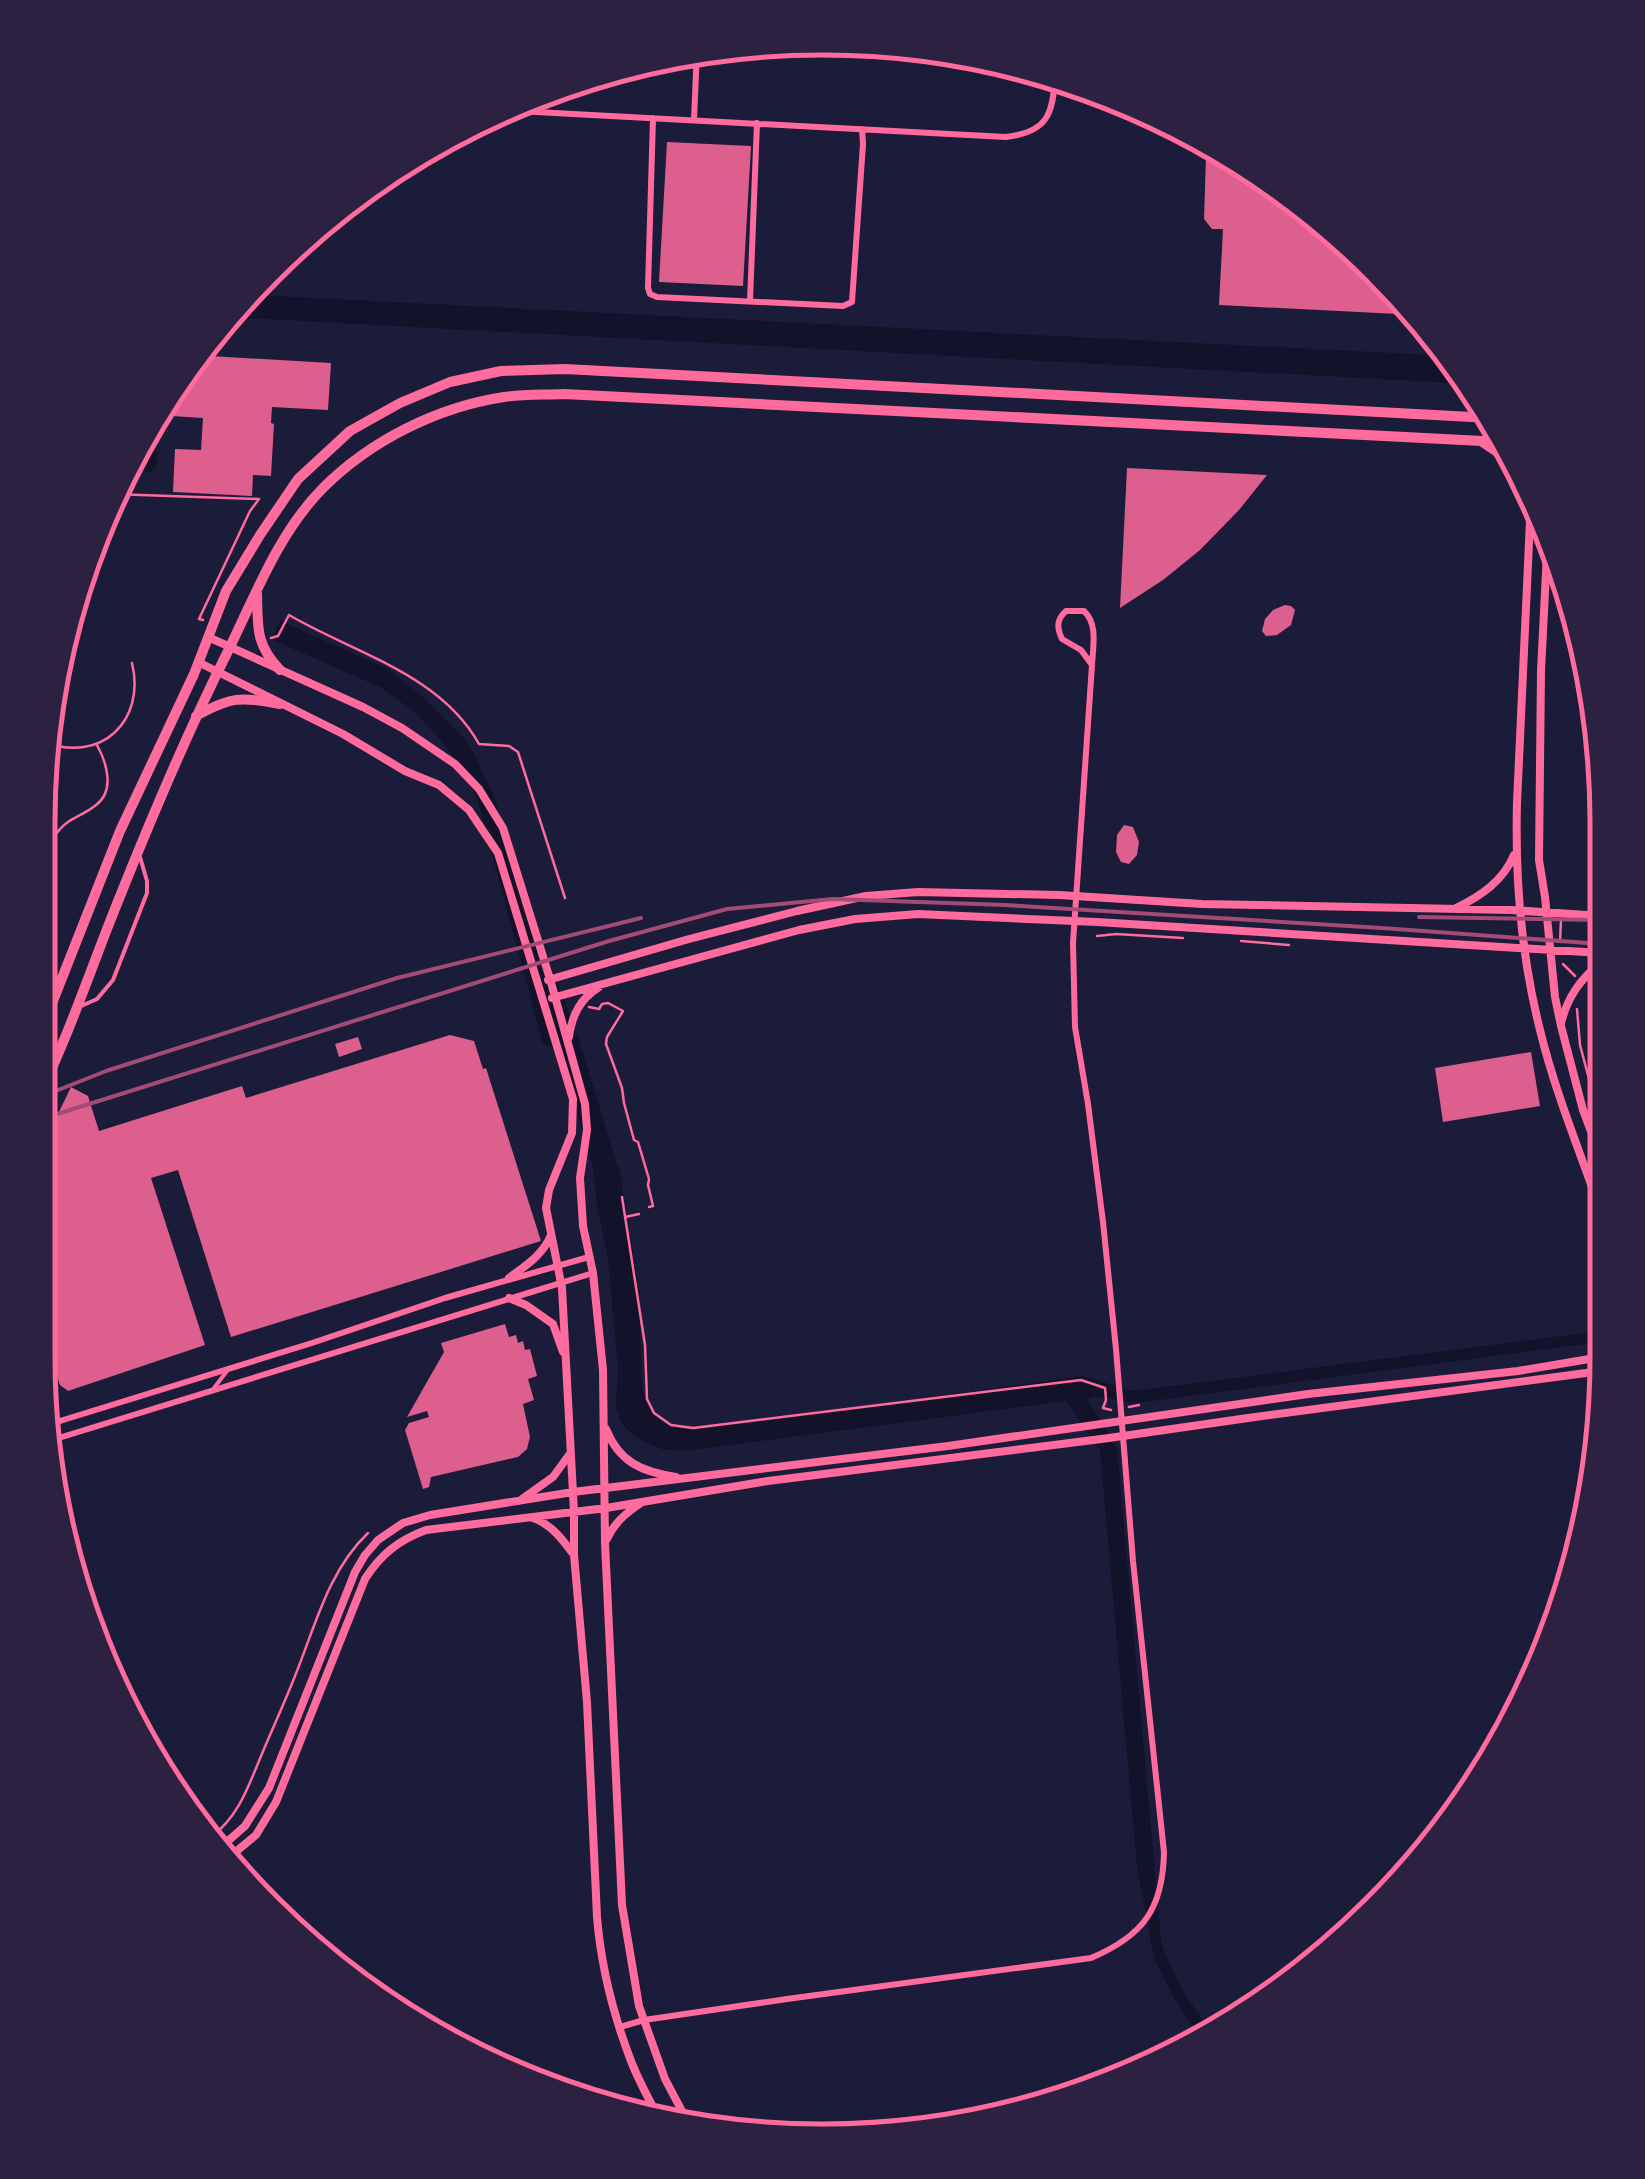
<svg xmlns="http://www.w3.org/2000/svg" width="1645" height="2179" viewBox="0 0 1645 2179" font-family="'Fira Sans',sans-serif">
	<style>
		.water { fill: #12122b }
		.building { fill: #dd5f8e }
		.lines { fill: none; stroke-linecap: round; stroke-linejoin: round }
		.path { stroke: #ff6b9d; stroke-width: 2.5 }
		.service { stroke: #ff6b9d; stroke-width: 4 }
		.minor { stroke: #ff6b9d; stroke-width: 6 }
		.tertiary { stroke: #ff6b9d; stroke-width: 8 }
		.primary { stroke: #ff6b9d; stroke-width: 10 }
		.rail { stroke: #a44b75; stroke-width: 4 }
		.rim { fill: none; stroke: #ff6b9d; stroke-width: 5 }
	</style>
	<rect width="100%" height="100%" fill="#1b1b3a"/>
	<path class="water" d="M253,295L1450,356L1473,384L229,317Z
		M143,436L150,438L157,447V465L151,473C142,469 137,471 131,479L118,475Z
		M280,621L386,668L421,695L462,736L473,752L493,794L536,927L579,1040L620,1174L639,1290L642,1388C648,1417 666,1429 695,1430L1082,1376L1133,1391L1601,1331V1342L1136,1403L1094,1396L1087,1399L1117,1448L1161,1941C1171,1975 1191,2003 1211,2033L1200,2038L1173,1996L1154,1958L1137,1866L1100,1450L1066,1401L684,1451L661,1449L637,1438L621,1423L616,1408L618,1368L608,1258L597,1206L594,1174L588,1146L555,1048L543,1044L477,798L463,770L446,746L416,713L380,687L271,639Z"/>
	<path class="building" d="M667,142L751,146L743,286L659,282Z
		M1212,145L1258,169L1297,202V208H1306L1377,267L1417,315L1219,305L1223,229H1212L1204,219L1206,157Z
		M193,355L331,363L328,410L272,407L271,423L274,424L271,476L253,475L252,496L173,492L175,449L201,450L203,418L156,415L164,406Z
		M1127,468L1267,475L1239,510L1200,550L1163,580L1120,608Z
		M1285,605L1291,606L1295,610L1291,625L1277,635L1266,636L1262,631L1265,619L1273,610Z
		M1124,825L1133,827L1139,842L1137,855L1129,864L1121,862L1116,852L1117,835Z
		M450,1035L474,1041L483,1069L486,1068L541,1241L231,1337L178,1170L151,1178L205,1345L68,1391L60,1385L38,1320V1155L71,1087L88,1096L99,1131L242,1086L246,1098Z
		M358,1037L362,1049L339,1057L335,1044Z
		M1531,1052L1540,1106L1443,1122L1435,1068Z
		M505,1324L509,1337L516,1335L518,1343L523,1341L525,1350L530,1349L537,1376L528,1379L534,1400L523,1404L530,1437L527,1449L518,1457L431,1477L429,1487L423,1489L405,1430L409,1423L429,1417L427,1411L407,1417L444,1352L441,1343Z"/>
	<g class="lines">
		<path class="path" d="M112,494L259,499L250,511L199,619L203,620
			M271,638L278,636L289,615C354,653 440,674 479,744L509,746L518,752L565,898
			M44,742C101,764 146,721 132,663
			M39,862C47,848 55,831 68,822C77,816 88,812 96,805C115,791 107,763 97,745
			M1097,936L1116,934L1183,938
			M1241,941L1289,945
			M1560,942L1561,920
			M1563,964L1575,976
			M589,1007L599,1009L602,1004L608,1003L623,1011L607,1037L606,1044L622,1088L624,1103L634,1140L638,1142L649,1179L648,1185L653,1206L649,1207
			M1577,1009L1580,1045L1601,1124
			M622,1197L645,1345L647,1399L654,1413L671,1425L693,1428L1081,1380L1105,1388L1106,1400L1103,1408L1111,1410
			M625,1217L639,1214
			M1129,1407L1139,1405
			M211,1837C237,1818 247,1790 259,1761C271,1732 284,1704 295,1676C315,1627 328,1571 368,1533"/>
		<path class="service" d="M79,1007L97,999L113,980L147,893V881L140,857
			M214,1388L227,1371"/>
		<path class="minor" d="M498,110L1006,137C1047,132 1053,115 1055,77
			M653,118L648,288L650,294L657,297L843,306L852,302L863,144L862,129
			M694,120L697,50
			M750,301L757,123
			M47,1425L312,1343L445,1298L589,1257
			M49,1441L593,1273
			M620,2027L644,2020L787,1999L1091,1958C1143,1936 1163,1909 1164,1852L1133,1561L1116,1349L1103,1222L1088,1104L1075,1027L1073,943L1092,665C1093,646 1098,624 1084,611H1066C1056,620 1057,628 1062,639L1081,650L1092,665"/>
		<path class="tertiary" d="M1531,499L1517,803C1515,880 1521,955 1540,1030C1555,1092 1580,1152 1601,1212
			M1548,533L1541,671L1539,860L1545,897L1555,997L1561,1026L1583,1110L1601,1158
			M208,637L363,707L402,728L455,764L479,789L503,828L550,979L585,1104L587,1130L580,1178L583,1226L593,1273L603,1370L605,1543L622,1905L639,2006L665,2079L691,2128
			M198,662L343,734L405,771L439,785L469,810L498,853L573,1099L572,1133L549,1190L546,1208L562,1288L574,1512V1555L587,1702L597,1917C601,1966 613,2014 631,2061C639,2082 651,2103 662,2124
			M1456,908C1481,896 1503,881 1514,855
			M548,980L689,939L797,911L866,896L918,892L1059,895L1202,904L1511,910L1601,916
			M552,998L799,930L855,919L918,914L1097,922L1601,953
			M1561,1023C1568,996 1580,980 1601,962
			M569,1037C572,1015 580,999 599,987
			M509,1278C525,1266 543,1255 551,1235
			M509,1298L526,1305L553,1324L563,1352
			M606,1429C619,1462 642,1472 676,1477
			M522,1499L553,1477L569,1455
			M533,1518C551,1524 563,1540 574,1555
			M607,1539C614,1523 626,1513 641,1503
			M219,1849L245,1826L269,1788L355,1572L365,1555L378,1540L403,1523L430,1515L573,1492L948,1446L1308,1394L1518,1371L1601,1357
			M227,1859L256,1835L276,1802L365,1579C381,1554 399,1540 426,1530L606,1508L768,1481L1109,1438L1248,1418L1601,1371"/>
		<path class="primary" d="M1481,441L1496,451L1518,473
			M257,593C258,627 255,644 280,670
			M196,716C232,696 240,697 280,704
			M38,1039L120,831L194,674L226,591L260,535L298,479L350,431L400,403L450,382L501,371L565,369L1491,418
			M38,1098C65,1043 85,986 107,929C144,835 183,741 228,651C255,596 279,532 323,488C371,440 438,407 504,397C523,394 544,395 564,394L1502,442"/>
		<path class="rail" d="M1419,917L1601,920
			M38,1098L106,1071L397,978L641,918
			M38,1120L609,941L727,909L833,899L1005,905L1382,928L1601,944"/>
	</g>
	<path d="M0 0H1645V2179H0ZM822 55H823A767 767 0 0 1 1590 822V1357A767 767 0 0 1 823 2124H822A767 767 0 0 1 55 1357V822A767 767 0 0 1 822 55Z" fill="#2d2142" fill-rule="evenodd"/>
	<path class="rim" d="M822 55H823A767 767 0 0 1 1590 822V1357A767 767 0 0 1 823 2124H822A767 767 0 0 1 55 1357V822A767 767 0 0 1 822 55Z"/>
</svg>
